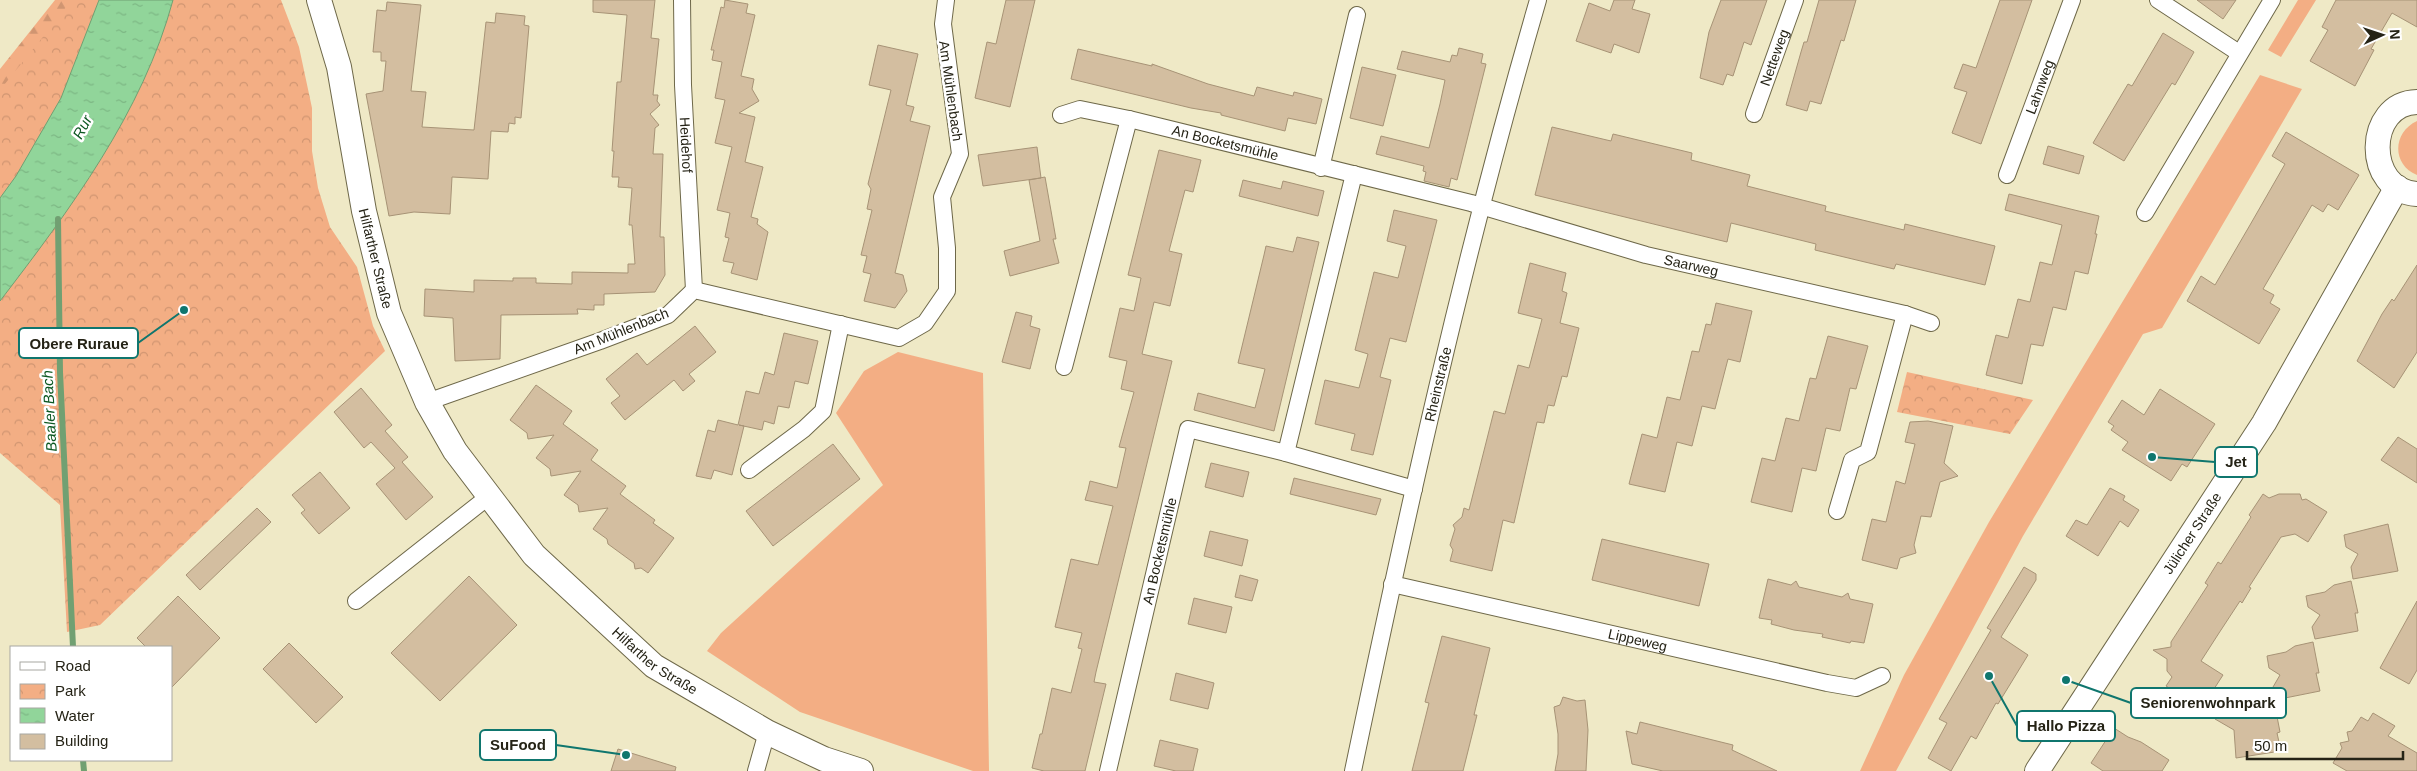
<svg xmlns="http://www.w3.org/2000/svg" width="2417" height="771" viewBox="0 0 2417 771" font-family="Helvetica,sans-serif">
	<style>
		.grass { fill: #f3ae84 }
		.forest { fill: url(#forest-firs) }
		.park { fill: url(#park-crowns) }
		.water { fill: url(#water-ripples); stroke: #71a072 }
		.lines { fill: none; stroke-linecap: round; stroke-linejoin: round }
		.stream { stroke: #71a072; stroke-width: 6 }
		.building { fill: #d3bea0; stroke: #a79376 }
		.minor-casing { stroke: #6e6849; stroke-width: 18 }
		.secondary-casing { stroke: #6e6849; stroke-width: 26 }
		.minor { stroke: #fff; stroke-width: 16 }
		.secondary { stroke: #fff; stroke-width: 24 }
		.labels { text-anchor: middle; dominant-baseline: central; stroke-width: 5; stroke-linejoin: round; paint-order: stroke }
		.street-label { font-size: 14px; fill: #252316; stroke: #fff }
		.water-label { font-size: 15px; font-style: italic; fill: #0d5822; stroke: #fff }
		.leader { fill: none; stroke: #0f766e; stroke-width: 2 }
		.callout-dot { fill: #0f766e; stroke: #fff; stroke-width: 2 }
		.callout { fill: #fff; stroke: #0f766e; stroke-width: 2 }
		.callout-label { font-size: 15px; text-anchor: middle; font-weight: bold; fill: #252316 }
	</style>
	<defs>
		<pattern id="forest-firs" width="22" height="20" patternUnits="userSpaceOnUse" patternTransform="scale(1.25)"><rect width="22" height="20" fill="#f3ae84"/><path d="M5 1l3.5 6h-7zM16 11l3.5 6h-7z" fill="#d09571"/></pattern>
		<pattern id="park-crowns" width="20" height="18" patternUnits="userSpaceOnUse" patternTransform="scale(1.25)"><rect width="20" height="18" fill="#f3ae84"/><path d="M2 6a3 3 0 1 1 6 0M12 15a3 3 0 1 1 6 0" fill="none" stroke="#d09571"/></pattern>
		<pattern id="water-ripples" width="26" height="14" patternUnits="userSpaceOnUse" patternTransform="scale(1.25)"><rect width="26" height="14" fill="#91d59a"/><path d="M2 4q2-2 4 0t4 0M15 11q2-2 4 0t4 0" fill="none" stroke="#7db784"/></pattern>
	</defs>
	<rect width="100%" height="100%" fill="#efe9c6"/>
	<path class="grass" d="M2298,0H2316L2281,57L2268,50Z
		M2260,75L2302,89L2162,328L2143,334L2023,536L1896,771H1860L1904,675L1989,522Z
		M2417,121V175C2391,164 2393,132 2417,121Z
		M898,352L983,373L989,771H973L800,712L707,651L721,633L883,485L836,413L864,371Z"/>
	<path class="forest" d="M55,0H99L0,140V69Z"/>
	<path class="park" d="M71,0H281L299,47L312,108V151L318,188L330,227L357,267L373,326L385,351L100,625L67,632L60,505L0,453V90L59,17Z
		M1907,372L2033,400L2010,434L1897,412Z"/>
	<path class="water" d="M99,0H173C143,112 69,211 0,301V198L16,176L61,98Z"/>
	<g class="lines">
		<path class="stream" d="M58,219L60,372L73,647
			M83,760L84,771"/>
	</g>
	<path class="building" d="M593,0H655L651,38L659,39L653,95H658L657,101L660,105L650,114L659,125L655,128L653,154H663L660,237H664L665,275L655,292L604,294V305H594V310L577,309L578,314L501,315L500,359L455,361L453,318L424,316L425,289L474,292V280L513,281V278H536V283L572,284V272L628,273V264H635L632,225H629L632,188L618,187L619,177H612L614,151H612L617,82H621L627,15L593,12Z
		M725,0L748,4L746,13L755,15L741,76L754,79L752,89L759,101L739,113L755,117L745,162L763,167L751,217L758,219L757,224L768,232L757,280L731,273L734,263L723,261L729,238L725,237L730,213L717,210L732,147L715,143L725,100L715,98L722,62L712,60L714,50H711L721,7L724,8Z
		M1006,0H1035L1010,107L975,98L987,42L996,44Z
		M1614,0H1635L1632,9L1650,14L1639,53L1614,44L1611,53L1576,41L1589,3L1610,11Z
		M1721,0H1767L1751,45L1744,42L1733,76L1727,74L1723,85L1700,78L1709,32Z
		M1819,0H1856L1844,41L1841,40L1821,104L1810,101L1807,111L1786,105L1801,52L1804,42H1807Z
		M2000,0H2032L1981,144L1952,133L1967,92L1954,88L1963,64L1976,68Z
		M2197,0H2236L2223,19Z
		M2336,0H2417V27L2392,13L2371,49L2374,50L2355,86L2310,61L2328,30L2322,27Z
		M387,2L421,5L411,91L426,92L422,127L474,130L486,22L495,23L496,13L525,16L524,25L529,26L521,118L515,117V124L509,123L508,132L491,131L488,179L452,177L450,214L414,212L389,216L366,94L383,91L386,61H381V52H373L377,10L386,11Z
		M2163,33L2194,52L2175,85L2172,83L2124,161L2093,143L2128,84L2132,86Z
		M878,45L918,54L906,105L914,107L910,121L930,126L895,273L903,275L907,291L895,308L864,301L871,274L863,272L867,256L861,255L872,210L867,209L871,189L868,184L891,90L869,85Z
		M1459,48L1483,54L1481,63L1486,64L1457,180L1451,178L1449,187L1424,181L1426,172L1423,171L1424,166L1376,154L1381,136L1429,148L1440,104L1445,80L1397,69L1402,51L1450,62L1452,55L1457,56Z
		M1078,49L1152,66V64L1208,84L1254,96L1257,87L1293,96L1294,92L1322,99L1316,124L1288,118L1285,131L1221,115V113L1191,108L1071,79Z
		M1362,67L1396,75L1383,126L1350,118Z
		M1552,127L1611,141L1613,134L1692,153L1691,160L1750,175L1747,186L1826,206L1825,211L1904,230L1905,224L1995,246L1985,285L1896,264L1894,269L1815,250L1816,244L1731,223L1727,242L1535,195Z
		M2286,132L2359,175L2338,210L2328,204L2323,212L2312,205L2263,289L2274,295L2270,303L2280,309L2259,344L2187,301L2201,276L2215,285L2250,225L2285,164L2272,156Z
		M2048,146L2084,156L2079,174L2043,164Z
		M1037,147L1041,178L983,186L978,155Z
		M1159,150L1201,160L1193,192L1185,190L1169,251L1182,254L1170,306L1154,302L1142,354L1172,361L1096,672L1094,682L1106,684L1085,771H1044L1032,768L1040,734H1042L1052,688L1071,693L1082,649L1078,648L1082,633L1055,627L1071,559L1098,565L1113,506L1085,500L1088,490L1090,481L1117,488L1126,448L1119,447L1134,392L1121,389L1127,361L1109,357L1120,308L1134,311L1141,278L1128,275Z
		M1045,177L1056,239H1053L1059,263L1010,276L1004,251L1040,241L1029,180Z
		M1243,180L1281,189L1283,181L1324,191L1318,216L1239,196Z
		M2009,194L2099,216L2095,234H2097L2088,274L2075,271L2066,310L2053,307L2043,346L2031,344L2022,384L1986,375L1996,335L2008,338L2018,299L2030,302L2040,262L2052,265L2062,225L2005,210Z
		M1394,210L1437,220L1406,342L1390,338L1380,377L1391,380L1373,455L1351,450L1355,434L1315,424L1325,380L1359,388L1368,354L1355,350L1374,272L1398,278L1406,246L1387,241Z
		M1297,237L1319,242L1274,431L1194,410L1198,393L1255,408L1265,369L1238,363L1264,255L1266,246L1293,252Z
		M1530,263L1566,273L1562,291L1567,293L1560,323L1579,328L1567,377L1562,376L1554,406L1548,405L1544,423L1537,422L1514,523L1503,520L1492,571L1450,561L1453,550L1450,545L1455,529L1453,525L1462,517L1464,508L1469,510L1494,411L1505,414L1518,365L1529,368L1542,319L1518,313Z
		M2417,265V352L2394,388L2357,361L2382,314L2392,299L2394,301Z
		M1716,303L1752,311L1740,362L1728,359L1715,409L1702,406L1692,446L1677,442L1665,492L1629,484L1642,434L1657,438L1667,397L1680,400L1692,351L1699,352L1706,324L1711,325Z
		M1016,312L1032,316L1030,326L1040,329L1030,369L1002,362Z
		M695,326L716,352L689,374L695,381L683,391L674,380L625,420L611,403L620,396L606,379L637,353L647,365Z
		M784,333L818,341L808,384L795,381L789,408L778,406L774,424L764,421L762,430L739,425L744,426L732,475L714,470L711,479L696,476L708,430L715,432L718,420L738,425L746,391L759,394L765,372L774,375Z
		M1828,336L1868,346L1856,389L1850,388L1840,431L1826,428L1816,471L1802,468L1792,512L1751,502L1762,458L1775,461L1786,418L1799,421L1810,378L1816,379Z
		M536,385L572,411L563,424L598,450L591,460L626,486L620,494L655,520L653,523L674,538L648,573L641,568L635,569L634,563L608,544L607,539L593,529L608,508L579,512L578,505L564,495L581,471L551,476L550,469L536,458L554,435L528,439L527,433L510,420Z
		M361,388L392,425L385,431L408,457L402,462L433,497L406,520L376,484L395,468L371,442L364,448L334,412Z
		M2160,389L2215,424L2187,467L2182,464L2171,481L2122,450L2128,442L2111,430L2114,426L2108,422L2122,400L2144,415Z
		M1928,421L1953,426L1944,463L1958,476L1940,482L1931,517L1921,516L1914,545L1916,553L1900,558L1897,569L1862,560L1872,519L1886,522L1896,481L1905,484L1915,444L1905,442L1910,422Z
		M2398,437L2417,449V483L2381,460Z
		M833,444L860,479L773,546L746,511Z
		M1211,463L1249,472L1243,497L1205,487Z
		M320,472L350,508L319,534L301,513L305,510L292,495Z
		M1294,478L1381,499L1376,515L1290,494Z
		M2110,488L2125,496L2123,500L2139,510L2128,527L2120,521L2098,556L2066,536L2076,520L2087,525Z
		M2263,494L2269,498L2279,494H2300L2302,500L2306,499L2327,512L2308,542L2295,534L2281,537L2249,587L2251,588L2242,603L2240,601L2219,633L2201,661L2223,675L2203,706L2189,697L2187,699L2166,686L2172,677L2167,671V659L2153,650L2171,647V642L2208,585L2205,583L2218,562L2221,564L2251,517L2249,515Z
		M257,508L271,522L200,590L186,575Z
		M2388,524L2398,571L2353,579L2351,567L2358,554L2346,547L2344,535Z
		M1210,531L1248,540L1242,566L1204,556Z
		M1602,539L1709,564L1699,606L1592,580Z
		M2024,567L2036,574V580L2001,637L2028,655L1998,704L1996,703L1976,739L1971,736L1951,771L1928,758L1947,723L1939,719L1991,630L1987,628Z
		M1240,575L1258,580L1252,601L1235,597Z
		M469,576L517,625L440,701L391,653Z
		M1768,579L1791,585L1796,581L1799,587L1842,597L1848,593L1850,599L1873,604L1864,643L1851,641L1850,643L1822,637L1823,634L1794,630L1771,624L1772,620L1759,618Z
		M2351,581L2358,613H2355L2358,631L2315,639L2312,627L2320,615L2308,607L2306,596L2325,592L2334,585Z
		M178,596L220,638L171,688V647H146L137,638Z
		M1194,598L1232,607L1226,633L1188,624Z
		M2417,601V670L2409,684L2380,668Z
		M1442,636L1490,648L1474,715H1477L1463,771H1412L1429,703L1425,702Z
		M2313,642L2319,673H2316L2320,691L2275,700L2273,687L2280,675L2269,668L2267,656L2286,652L2295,646Z
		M289,643L343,697L316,723L263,669Z
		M1176,673L1214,683L1208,709L1170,700Z
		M1563,697L1577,701L1585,700L1588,730L1586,771H1555L1558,754V734L1554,707L1560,705Z
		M2274,701L2280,732L2277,733L2281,751L2236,758L2234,730L2215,719L2247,712L2256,705Z
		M2373,713L2395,726L2388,736L2417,753V771H2347L2333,763L2342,748L2340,743L2349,741L2347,732L2352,731L2361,717L2368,721Z
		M1640,722L1733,745L1732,750L1777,771H1663L1632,764L1626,731L1637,734Z
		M2114,728L2128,737L2141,742L2169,760L2162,771H2103L2091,763Z
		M1160,740L1198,749L1193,771H1176L1154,766Z
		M618,749L676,767L675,771H611Z"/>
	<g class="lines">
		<g class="minor-casing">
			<g id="minor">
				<path id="s1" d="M682,0L683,85L694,290"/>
				<path d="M2158,0L2239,53"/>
				<path id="s2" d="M1754,114L1795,0"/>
				<path id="s3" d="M1061,115L1080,109L1129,119L1471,203L1646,255L1905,314L1931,323"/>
				<path d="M1321,168L1357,15"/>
				<path id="s4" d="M2007,175L2072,0"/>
				<path d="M2145,213L2272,0"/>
				<path d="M1064,367L1129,119"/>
				<path d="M427,402L600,341L668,315L694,290L899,338L925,323L947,291V248L942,197L960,154L943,24L946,0"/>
				<path d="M1286,453L1354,174"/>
				<path d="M749,470L804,429L823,411L841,324"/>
				<path d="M1837,511L1852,460L1868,452L1905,314"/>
				<path id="s5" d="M1392,584L1827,683L1856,688L1882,676"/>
				<path d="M356,601L488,497"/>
				<path d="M756,771L767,732"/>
				<path id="s6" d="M1108,771L1188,429L1286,453L1414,489"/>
				<path id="s7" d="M1353,771C1407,512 1464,254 1538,0"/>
			</g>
		</g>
		<g class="secondary-casing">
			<g id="secondary">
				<path id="s8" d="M319,0L339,67L364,211L389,313L427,402L455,451L534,555L654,666L767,732L824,759L861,771"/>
				<path d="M2417,102C2365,103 2364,191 2417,194"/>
				<path id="s9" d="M2037,771L2264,423L2397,187"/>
			</g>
		</g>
		<use href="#minor" class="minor"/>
		<use href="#secondary" class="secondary"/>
	</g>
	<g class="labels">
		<g class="street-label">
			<text stroke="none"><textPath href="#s2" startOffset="60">Netteweg</textPath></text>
			<text stroke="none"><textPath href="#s4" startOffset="94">Lahnweg</textPath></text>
			<text transform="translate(951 91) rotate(82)">Am Mühlenbach</text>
			<text stroke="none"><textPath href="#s3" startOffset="169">An Bocketsmühle</textPath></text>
			<text stroke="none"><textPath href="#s1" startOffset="145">Heidehof</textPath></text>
			<text stroke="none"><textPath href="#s8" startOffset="265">Hilfarther Straße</textPath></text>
			<text stroke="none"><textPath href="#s3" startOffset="651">Saarweg</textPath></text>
			<text transform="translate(621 331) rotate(-22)">Am Mühlenbach</text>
			<text stroke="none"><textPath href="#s7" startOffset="396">Rheinstraße</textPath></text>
			<text stroke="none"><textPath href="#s9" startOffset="284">Jülicher Straße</textPath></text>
			<text stroke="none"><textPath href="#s6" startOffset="226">An Bocketsmühle</textPath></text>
			<text stroke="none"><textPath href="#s5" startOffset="252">Lippeweg</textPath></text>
			<text stroke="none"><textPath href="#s8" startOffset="766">Hilfarther Straße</textPath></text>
		</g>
		<g class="water-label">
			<text transform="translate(82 127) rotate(-62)">Rur</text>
			<text transform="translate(49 411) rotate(-93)">Baaler Bach</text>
		</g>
	</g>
	<path class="leader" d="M184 310L138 343M2152 457L2215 462M2066 680L2131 703M1989 676L2017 726M626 755L556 745"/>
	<g class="callout-dot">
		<circle cx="184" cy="310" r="5"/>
		<circle cx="2152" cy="457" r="5"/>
		<circle cx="2066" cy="680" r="5"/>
		<circle cx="1989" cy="676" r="5"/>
		<circle cx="626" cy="755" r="5"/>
	</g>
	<g class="callout">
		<rect x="19" y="328" width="119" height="30" rx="5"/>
		<rect x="2215" y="447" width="42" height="30" rx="5"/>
		<rect x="2131" y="688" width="155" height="30" rx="5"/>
		<rect x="2017" y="711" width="98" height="30" rx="5"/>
		<rect x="480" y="730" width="76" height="30" rx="5"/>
	</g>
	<g class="callout-label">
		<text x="79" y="349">Obere Ruraue</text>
		<text x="2236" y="467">Jet</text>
		<text x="2208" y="708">Seniorenwohnpark</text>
		<text x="2066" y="731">Hallo Pizza</text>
		<text x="518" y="750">SuFood</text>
	</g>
	<rect x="10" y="646" width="162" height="115" fill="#ffffff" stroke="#a8a7a2"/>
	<rect x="20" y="662" width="25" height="8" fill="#ffffff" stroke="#a8a7a2"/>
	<text x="55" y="671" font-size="15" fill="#252316">Road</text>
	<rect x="20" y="684" width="25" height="15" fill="url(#park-crowns)" stroke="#a8a7a2"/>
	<text x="55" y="696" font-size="15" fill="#252316">Park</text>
	<rect x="20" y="708" width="25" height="15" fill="url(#water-ripples)" stroke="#a8a7a2"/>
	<text x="55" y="721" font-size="15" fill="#252316">Water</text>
	<rect x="20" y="734" width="25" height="15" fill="#d3bea0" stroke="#a8a7a2"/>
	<text x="55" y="746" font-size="15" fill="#252316">Building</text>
	<g transform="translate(2382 35) rotate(87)" stroke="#ffffff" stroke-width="4" paint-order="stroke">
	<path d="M0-4L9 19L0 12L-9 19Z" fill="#252316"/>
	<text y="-8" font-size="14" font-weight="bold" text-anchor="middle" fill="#252316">N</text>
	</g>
	<path d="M2247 751v8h156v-8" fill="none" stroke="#252316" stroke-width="2.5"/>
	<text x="2254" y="751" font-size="15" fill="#252316" stroke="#ffffff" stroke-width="4" paint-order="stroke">50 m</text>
</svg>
